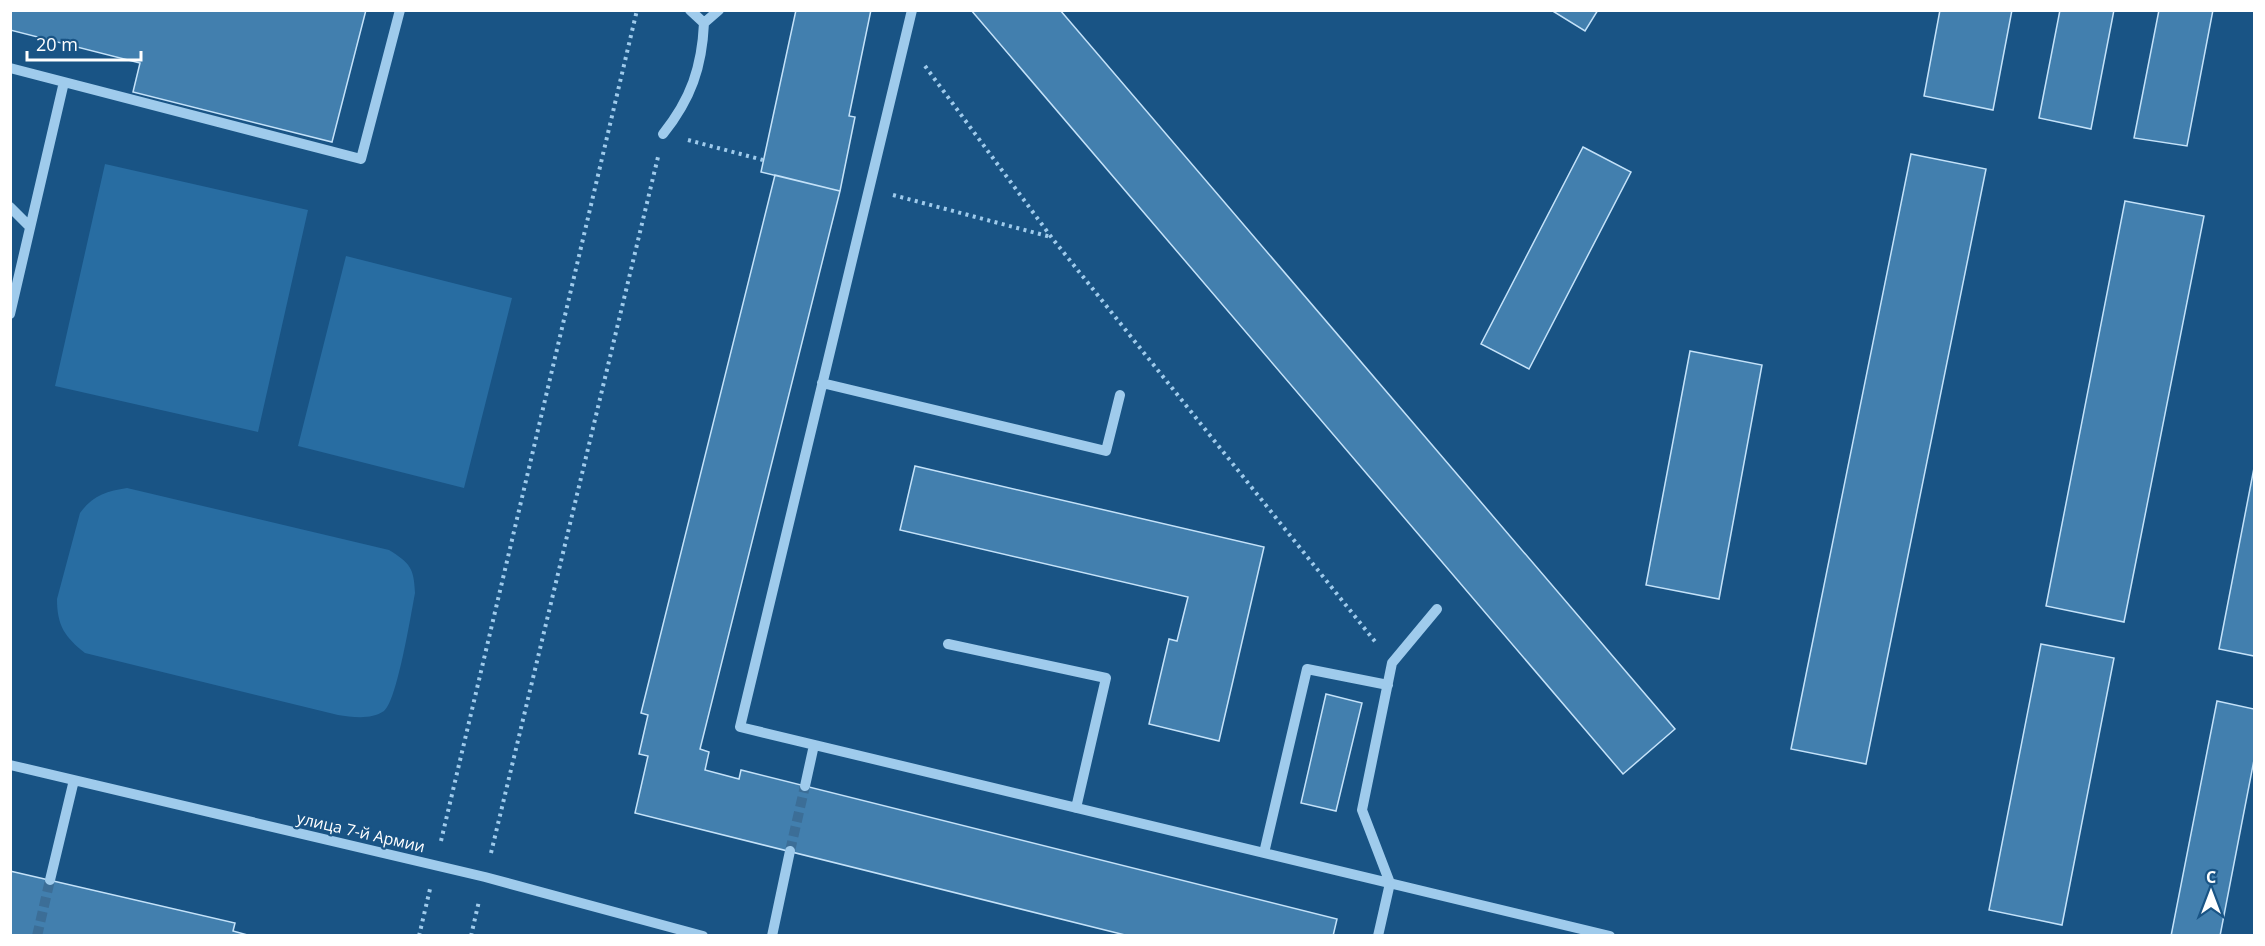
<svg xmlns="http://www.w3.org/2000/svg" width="2265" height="946" viewBox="0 0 2265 946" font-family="'Open Sans',sans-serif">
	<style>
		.green { fill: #286da2 }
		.building { fill: #427fae; stroke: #c4e2f9; stroke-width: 1.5 }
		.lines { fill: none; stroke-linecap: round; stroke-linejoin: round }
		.minor-tunnel { stroke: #3c6e97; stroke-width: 10; stroke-dasharray: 10 5; stroke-linecap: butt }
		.path { stroke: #9fcbec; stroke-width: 4; stroke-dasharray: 3 4.5; stroke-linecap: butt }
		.minor { stroke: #9fcbec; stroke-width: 10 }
		.labels { text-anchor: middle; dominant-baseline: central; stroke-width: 4.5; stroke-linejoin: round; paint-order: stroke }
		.street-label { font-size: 16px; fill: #fff; stroke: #195485 }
	</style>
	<rect width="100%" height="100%" fill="#195485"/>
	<path class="green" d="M105,164L308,210L258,432L55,386Z
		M346,256L512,298L464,488L298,446Z
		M127,488L389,550C410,563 414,568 415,593C411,614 397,701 384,711C371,720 352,717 338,715L85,653C65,637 57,626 57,599L80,513C92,496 107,491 127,488Z"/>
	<path class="building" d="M10,10H366L332,142L133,92L140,63L10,30Z
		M796,10H871L849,116L855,117L840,191L761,172Z
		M971,10H1060L1675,729L1623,774Z
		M1551,10H1598L1585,31Z
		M1940,10H2012L1993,110L1924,96Z
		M2060,10H2114L2091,129L2039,118Z
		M2159,10H2213L2187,146L2134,138Z
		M1583,147L1631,172L1529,369L1481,344Z
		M1911,154L1986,169L1866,764L1791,749Z
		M775,175L840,191L700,749L709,752L705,770L739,779L741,770L1337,919L1333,936H1129L635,813L648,756L639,754L648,715L641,713Z
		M2125,201L2204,216L2124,622L2046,606Z
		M1690,351L1762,365L1719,599L1646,585Z
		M915,466L1264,547L1219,741L1149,724L1169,639L1177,641L1188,597L900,530Z
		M2254,468V656L2219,649Z
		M2041,644L2114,658L2062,925L1989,910Z
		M1326,694L1362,703L1336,811L1301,803Z
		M2217,701L2254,709V760L2220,936H2171Z
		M10,871L235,923L233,931L251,936H10Z"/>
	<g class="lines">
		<path class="minor-tunnel" d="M790,851L805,786
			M37,936L50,880"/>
		<path class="path" d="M925,66L1052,238L1377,644
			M688,140L763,160
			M893,195L1051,237
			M441,841L637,10
			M491,853L658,157
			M419,936L430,889
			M471,936L479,901"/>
		<path class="minor" d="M690,10L704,23L719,10
			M912,10L740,727L1610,936
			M10,68L361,159L400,10
			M663,134C691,99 702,67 704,23
			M10,207L30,227
			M10,314L64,82
			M822,383L1106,451L1120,395
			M948,644L1106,678L1076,808
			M10,765L485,877L703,936
			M805,786L814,745
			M1264,853L1307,669L1388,685
			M50,880L74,780
			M772,936L790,851
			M1378,936L1390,883L1362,810L1392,663L1437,609"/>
	</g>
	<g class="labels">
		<g class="street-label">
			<text transform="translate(361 832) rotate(13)">улица 7-й Армии</text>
		</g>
	</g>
	<rect width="2265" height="946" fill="none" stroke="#ffffff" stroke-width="24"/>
	<g transform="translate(2211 892)" stroke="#195485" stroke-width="4.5" paint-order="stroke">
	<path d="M0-4.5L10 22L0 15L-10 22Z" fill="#ffffff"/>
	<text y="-9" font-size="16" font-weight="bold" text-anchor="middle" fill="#ffffff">С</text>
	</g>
	<path d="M27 51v9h114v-9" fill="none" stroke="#ffffff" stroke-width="3"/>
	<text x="36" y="51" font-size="18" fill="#ffffff" stroke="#195485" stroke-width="4.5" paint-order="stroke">20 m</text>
</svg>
